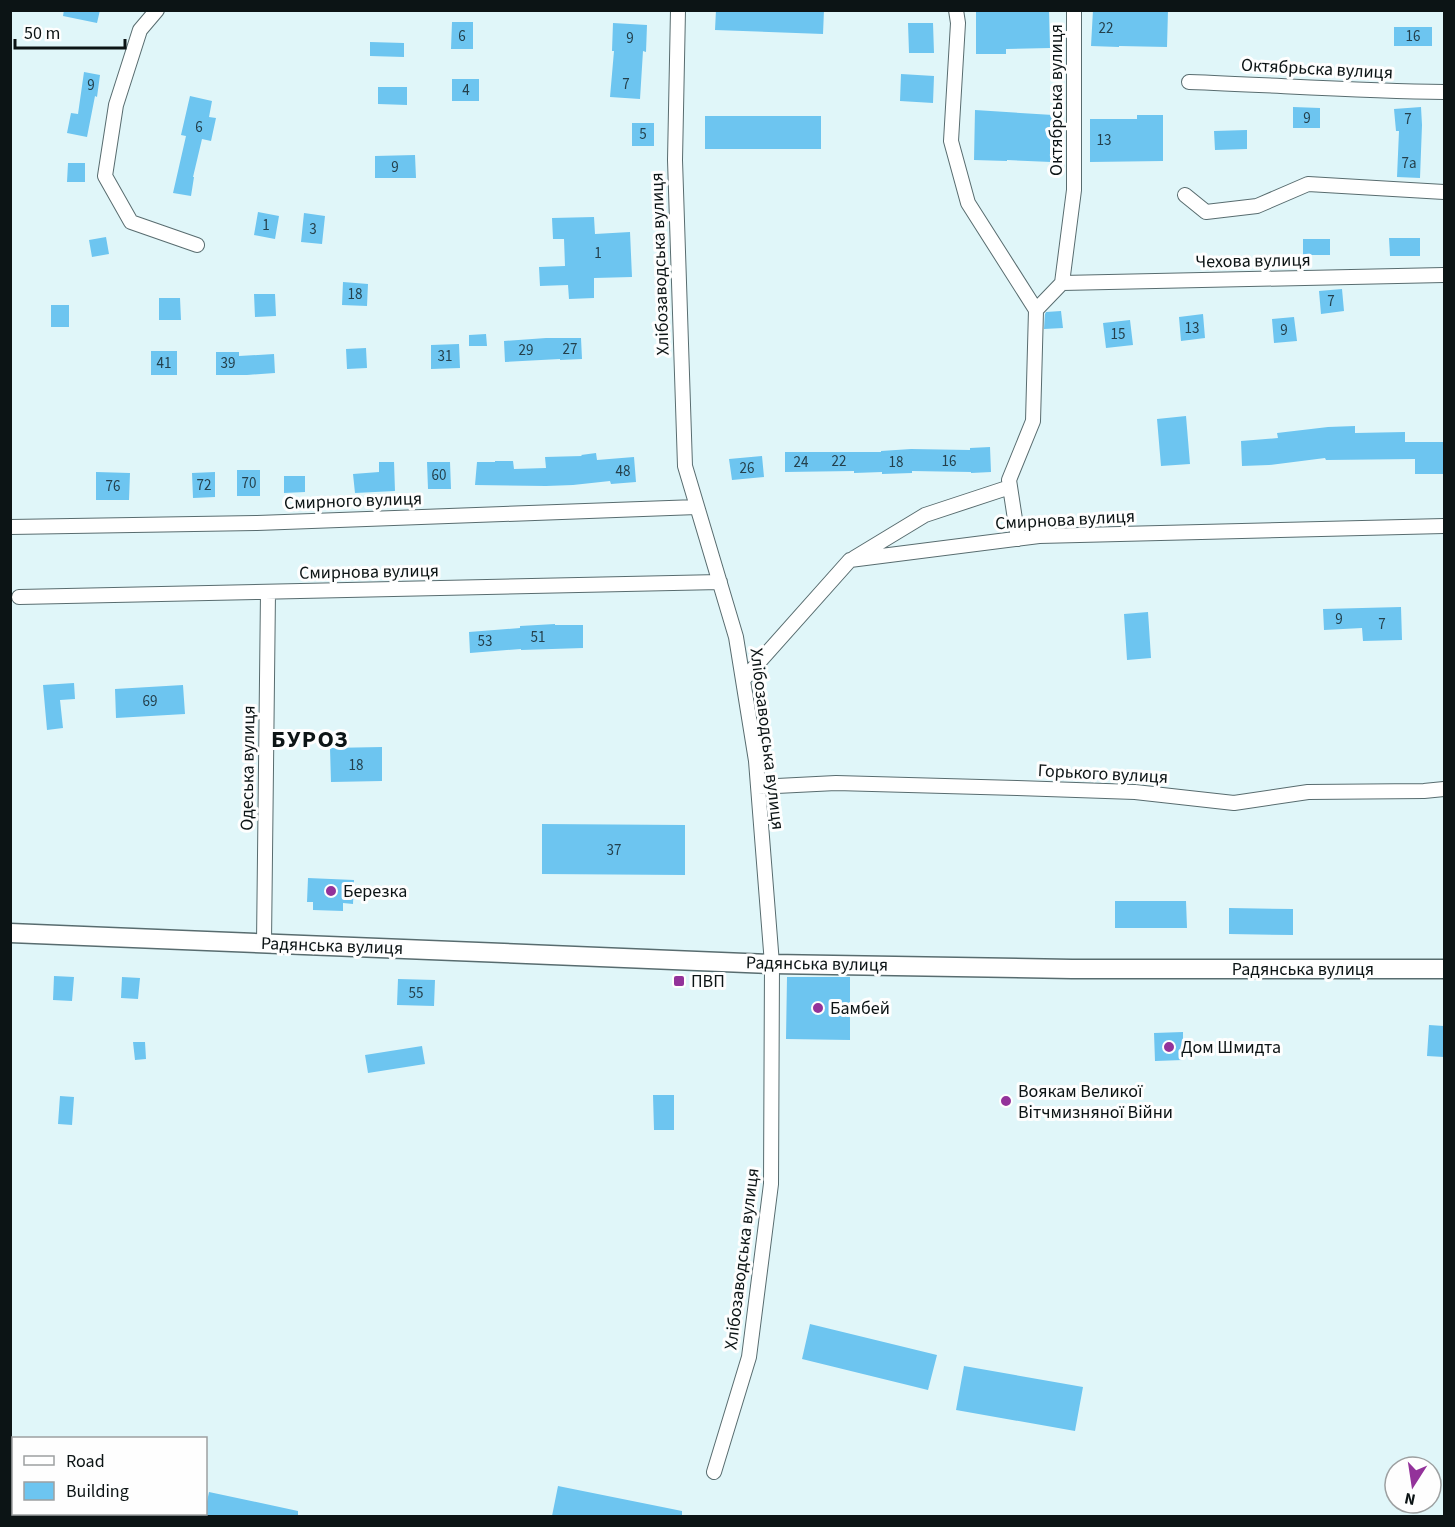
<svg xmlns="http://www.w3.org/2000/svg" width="1455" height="1527" viewBox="0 0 1455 1527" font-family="'Source Sans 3',sans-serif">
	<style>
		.building { fill: #6dc5f0 }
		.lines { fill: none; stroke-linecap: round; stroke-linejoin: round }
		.street-casing { stroke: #586c6f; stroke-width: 16 }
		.secondary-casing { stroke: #586c6f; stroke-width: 21 }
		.street { stroke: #fff; stroke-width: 14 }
		.secondary { stroke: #fff; stroke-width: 18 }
		.poi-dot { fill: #93329a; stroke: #fefefe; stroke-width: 2 }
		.labels { text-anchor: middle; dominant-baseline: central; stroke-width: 6; stroke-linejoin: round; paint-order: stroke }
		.number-label { font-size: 15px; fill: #24404c }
		.street-label { font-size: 18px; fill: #0c1415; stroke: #fefefe }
		.poi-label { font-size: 18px; fill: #0c1415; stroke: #fefefe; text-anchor: start }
		.district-label { font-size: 24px; font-weight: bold; letter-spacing: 1.5px; fill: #0c1415; stroke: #fefefe }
	</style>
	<rect width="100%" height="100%" fill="#e0f6f9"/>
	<path class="building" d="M64,10H100L97,23L63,16Z
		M716,10H824L823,34L715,30Z
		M976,10H1049L1050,48L1006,49V54H976Z
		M1093,10H1168L1167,47L1119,46V47L1091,46Z
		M452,22H473V49H451Z
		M613,23L647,25L646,52L643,51L640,99L610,97L614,51H612Z
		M908,23H933L934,53H909Z
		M1394,27H1432V46H1394Z
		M370,42L404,43V57L370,56Z
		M84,72L100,75L97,97L95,96L87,137L67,133L71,113L78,114Z
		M901,74L934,76L933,103L900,101Z
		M452,79H479V101H452Z
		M378,87H407V105L378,104Z
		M190,96L212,101L209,117L216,118L211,141L202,139L193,177H194L191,196L173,193L186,136L181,135Z
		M1293,107L1320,108V128H1293Z
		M1421,107L1422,125L1420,178L1397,177L1399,131H1396L1394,109Z
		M975,110L1053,115L1051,162L1007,160V161L974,160Z
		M1137,115H1163V161L1090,162V119H1137Z
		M705,116H821V149H705Z
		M632,123H654V146H632Z
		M1247,130V149L1215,150L1214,131Z
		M415,155L416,178H375V156Z
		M68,163H85V182H67Z
		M258,212L279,216L275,239L254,235Z
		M304,213L325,216L322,244L301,242Z
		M594,217L595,234L630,232L632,277L594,278V298L569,299L568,285L540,286L539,267L565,266L564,239H553L552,218Z
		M106,237L109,254L92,257L89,240Z
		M1389,238H1420V256H1390Z
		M1303,239H1330V255H1303Z
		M343,282L368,284L367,306L342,305Z
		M1342,289L1344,311L1321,314L1319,291Z
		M254,294H275L276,316L255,317Z
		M159,298H180L181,320H159Z
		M51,305H69V327H51Z
		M1061,311L1063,328L1044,329L1045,314L1046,312Z
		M1203,314L1205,338L1181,341L1179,317Z
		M1294,317L1297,341L1274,343L1272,319Z
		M1130,320L1133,345L1106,348L1103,323Z
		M486,334L487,346H469V335Z
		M546,338H581L582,359L560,360V359L505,362L504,341Z
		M459,344L460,368L431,369V345Z
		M366,348L367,368L347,369L346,349Z
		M151,351H177V375H151Z
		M216,352H239V356L274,354L275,373L247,375H216Z
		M1186,416L1190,464L1161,466L1157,419Z
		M1355,426V433L1405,432V442H1444V474H1415V459L1326,460L1325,458L1269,465L1242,466L1241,441L1278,438L1277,433L1328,427Z
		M990,447L991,472L971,473V472L912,471V473L882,474V472L854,473V471L785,472V452H881V451L911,449L970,450V448Z
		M596,453L597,460L634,457L636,482L611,484L610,481L573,485L546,486L475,485L477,462H495V461H513L514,469L546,468L545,457L582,456L581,455Z
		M762,456L764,477L732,480L729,459Z
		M379,462H394L395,491L355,493L353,474L379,472Z
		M427,462H450L451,489H428Z
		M237,470H260V496H237Z
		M96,472L130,473L129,500H96Z
		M215,472V497L193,498L192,473Z
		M284,476H305V492L284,493Z
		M1401,607L1402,640L1363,641L1362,628L1324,630L1323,609Z
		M1148,612L1151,658L1127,660L1124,614Z
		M555,624V625H583V648L521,650V649L470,653L469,632L520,628V626Z
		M74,683L75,699L60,700L63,728L47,730L43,685Z
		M183,685L185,714L116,718L115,689Z
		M382,747V781L331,782L330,748Z
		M542,824L685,825V875L542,874Z
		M308,878L354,880L353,904L343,903V911L313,910V902H307Z
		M1115,901H1186L1187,928H1115Z
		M1229,908L1293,909V935L1229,934Z
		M54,976L74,977L72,1001L53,1000Z
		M122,977L140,978L138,999L121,998Z
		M787,977H850V1040L786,1039Z
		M398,979L435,980L434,1006L397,1005Z
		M1429,1025L1444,1026V1057L1427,1056Z
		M1183,1032V1060L1155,1061L1154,1033Z
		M133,1042H145L146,1059L135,1060Z
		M422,1046L425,1064L368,1073L365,1055Z
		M653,1095H674V1130H654Z
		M60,1096L74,1097L72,1125L58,1124Z
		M810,1324L937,1355L928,1390L802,1359Z
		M964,1366L1083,1387L1075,1431L956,1410Z
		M558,1486L682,1511V1516H552Z
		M209,1492L298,1511V1516H204Z"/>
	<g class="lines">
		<g class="street-casing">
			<path id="street" d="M157,10L140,30L116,105L105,176L131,222L197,245
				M678,10L675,160L685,466L736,637L756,761L772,964L771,1184L749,1357L714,1472
				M956,10L958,23L951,141L968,203L1036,310
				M1189,82C1274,85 1359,91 1444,92
				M1185,195L1206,212L1257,206L1308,184L1444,192
				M1062,283L1444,275
				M10,527L257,523L697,507
				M1018,539L1009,480L1033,421L1036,310L1062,283L1074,190V10
				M854,558L925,515L1010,487
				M19,597L720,582
				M743,680L850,560L1039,536L1444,526
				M758,787L836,783L1017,788L1135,792L1234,803L1308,792L1424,791L1444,789
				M264,943L268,592"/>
		</g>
		<g class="secondary-casing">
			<path id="secondary" d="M10,933L772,964L1072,969H1444"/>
		</g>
		<use href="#street" class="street"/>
		<use href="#secondary" class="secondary"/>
	</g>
	<g class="poi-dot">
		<circle cx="331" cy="891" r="6"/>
		<rect x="673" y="975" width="12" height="12" rx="3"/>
		<circle cx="818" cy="1008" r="6"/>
		<circle cx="1169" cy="1047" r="6"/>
		<circle cx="1006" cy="1101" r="6"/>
	</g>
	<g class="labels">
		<g class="number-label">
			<text x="1106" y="28">22</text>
			<text x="462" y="36">6</text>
			<text x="1413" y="36">16</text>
			<text x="630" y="38">9</text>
			<text x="626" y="84">7</text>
			<text x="91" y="85">9</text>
			<text x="466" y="90">4</text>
			<text x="1307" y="118">9</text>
			<text x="1408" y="119">7</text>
			<text x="199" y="127">6</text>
			<text x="643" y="134">5</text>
			<text x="1104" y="140">13</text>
			<text x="1409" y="163">7а</text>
			<text x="395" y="167">9</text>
			<text x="266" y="225">1</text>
			<text x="313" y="229">3</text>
			<text x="598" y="253">1</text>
			<text x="355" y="294">18</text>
			<text x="1331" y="301">7</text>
			<text x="1192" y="328">13</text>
			<text x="1284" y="330">9</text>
			<text x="1118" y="334">15</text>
			<text x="570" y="349">27</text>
			<text x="526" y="350">29</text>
			<text x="445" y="356">31</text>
			<text x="164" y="363">41</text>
			<text x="228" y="363">39</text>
			<text x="839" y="461">22</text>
			<text x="949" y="461">16</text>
			<text x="801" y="462">24</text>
			<text x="896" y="462">18</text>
			<text x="747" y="468">26</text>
			<text x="623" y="471">48</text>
			<text x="439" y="475">60</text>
			<text x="249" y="483">70</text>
			<text x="204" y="485">72</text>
			<text x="113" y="486">76</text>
			<text x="1339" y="619">9</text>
			<text x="1382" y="624">7</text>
			<text x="538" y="637">51</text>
			<text x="485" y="641">53</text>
			<text x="150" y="701">69</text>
			<text x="356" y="765">18</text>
			<text x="614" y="850">37</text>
			<text x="416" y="993">55</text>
		</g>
		<g class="street-label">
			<text transform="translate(1317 69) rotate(3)">Октябрьска вулиця</text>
			<text transform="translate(1056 100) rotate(-90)">Октябрська вулиця</text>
			<text transform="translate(1253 261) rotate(-1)">Чехова вулиця</text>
			<text transform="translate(660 264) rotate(-92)">Хлібозаводська вулиця</text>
			<text transform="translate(353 501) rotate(-2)">Смирного вулиця</text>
			<text transform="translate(1065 520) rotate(-3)">Смирнова вулиця</text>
			<text transform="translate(369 572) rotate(-1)">Смирнова вулиця</text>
			<text transform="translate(767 739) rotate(83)">Хлібозаводська вулиця</text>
			<text transform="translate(248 768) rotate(-89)">Одеська вулиця</text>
			<text transform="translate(1103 774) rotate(3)">Горького вулиця</text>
			<text transform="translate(332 946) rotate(2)">Радянська вулиця</text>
			<text transform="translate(817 964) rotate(1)">Радянська вулиця</text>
			<text x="1303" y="969">Радянська вулиця</text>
			<text transform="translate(742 1259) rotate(-83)">Хлібозаводська вулиця</text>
		</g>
		<g class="poi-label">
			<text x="343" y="891">Березка</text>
			<text x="691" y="981">ПВП</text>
			<text x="830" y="1008">Бамбей</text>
			<text x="1181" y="1047">Дом Шмидта</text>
			<text x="1018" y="1091">Воякам Великої<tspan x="1018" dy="21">Вітчмизняної Війни</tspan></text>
		</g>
		<g class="district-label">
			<text x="310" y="739">БУРОЗ</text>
		</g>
	</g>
	<rect width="1455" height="1527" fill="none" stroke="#0c1415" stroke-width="24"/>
	<rect x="12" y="1437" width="195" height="78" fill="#fefefe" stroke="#9da0a1" stroke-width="1.5"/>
	<rect x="24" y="1456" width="30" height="9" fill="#ffffff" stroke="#9da0a1" stroke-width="1.5"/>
	<text x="66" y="1467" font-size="18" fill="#0c1415">Road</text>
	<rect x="24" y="1482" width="30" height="18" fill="#6dc5f0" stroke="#9da0a1" stroke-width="1.5"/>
	<text x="66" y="1497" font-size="18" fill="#0c1415">Building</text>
	<g transform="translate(1413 1485) rotate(192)"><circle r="28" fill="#fefefe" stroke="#9da0a1" stroke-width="1.5"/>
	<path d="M0-4.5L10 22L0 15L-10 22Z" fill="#93329a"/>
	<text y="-9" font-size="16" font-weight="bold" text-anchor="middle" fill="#0c1415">N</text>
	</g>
	<path d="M15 39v9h110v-9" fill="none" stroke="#0c1415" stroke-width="3"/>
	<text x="24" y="39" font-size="18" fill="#0c1415" stroke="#fefefe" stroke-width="4.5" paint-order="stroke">50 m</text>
</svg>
